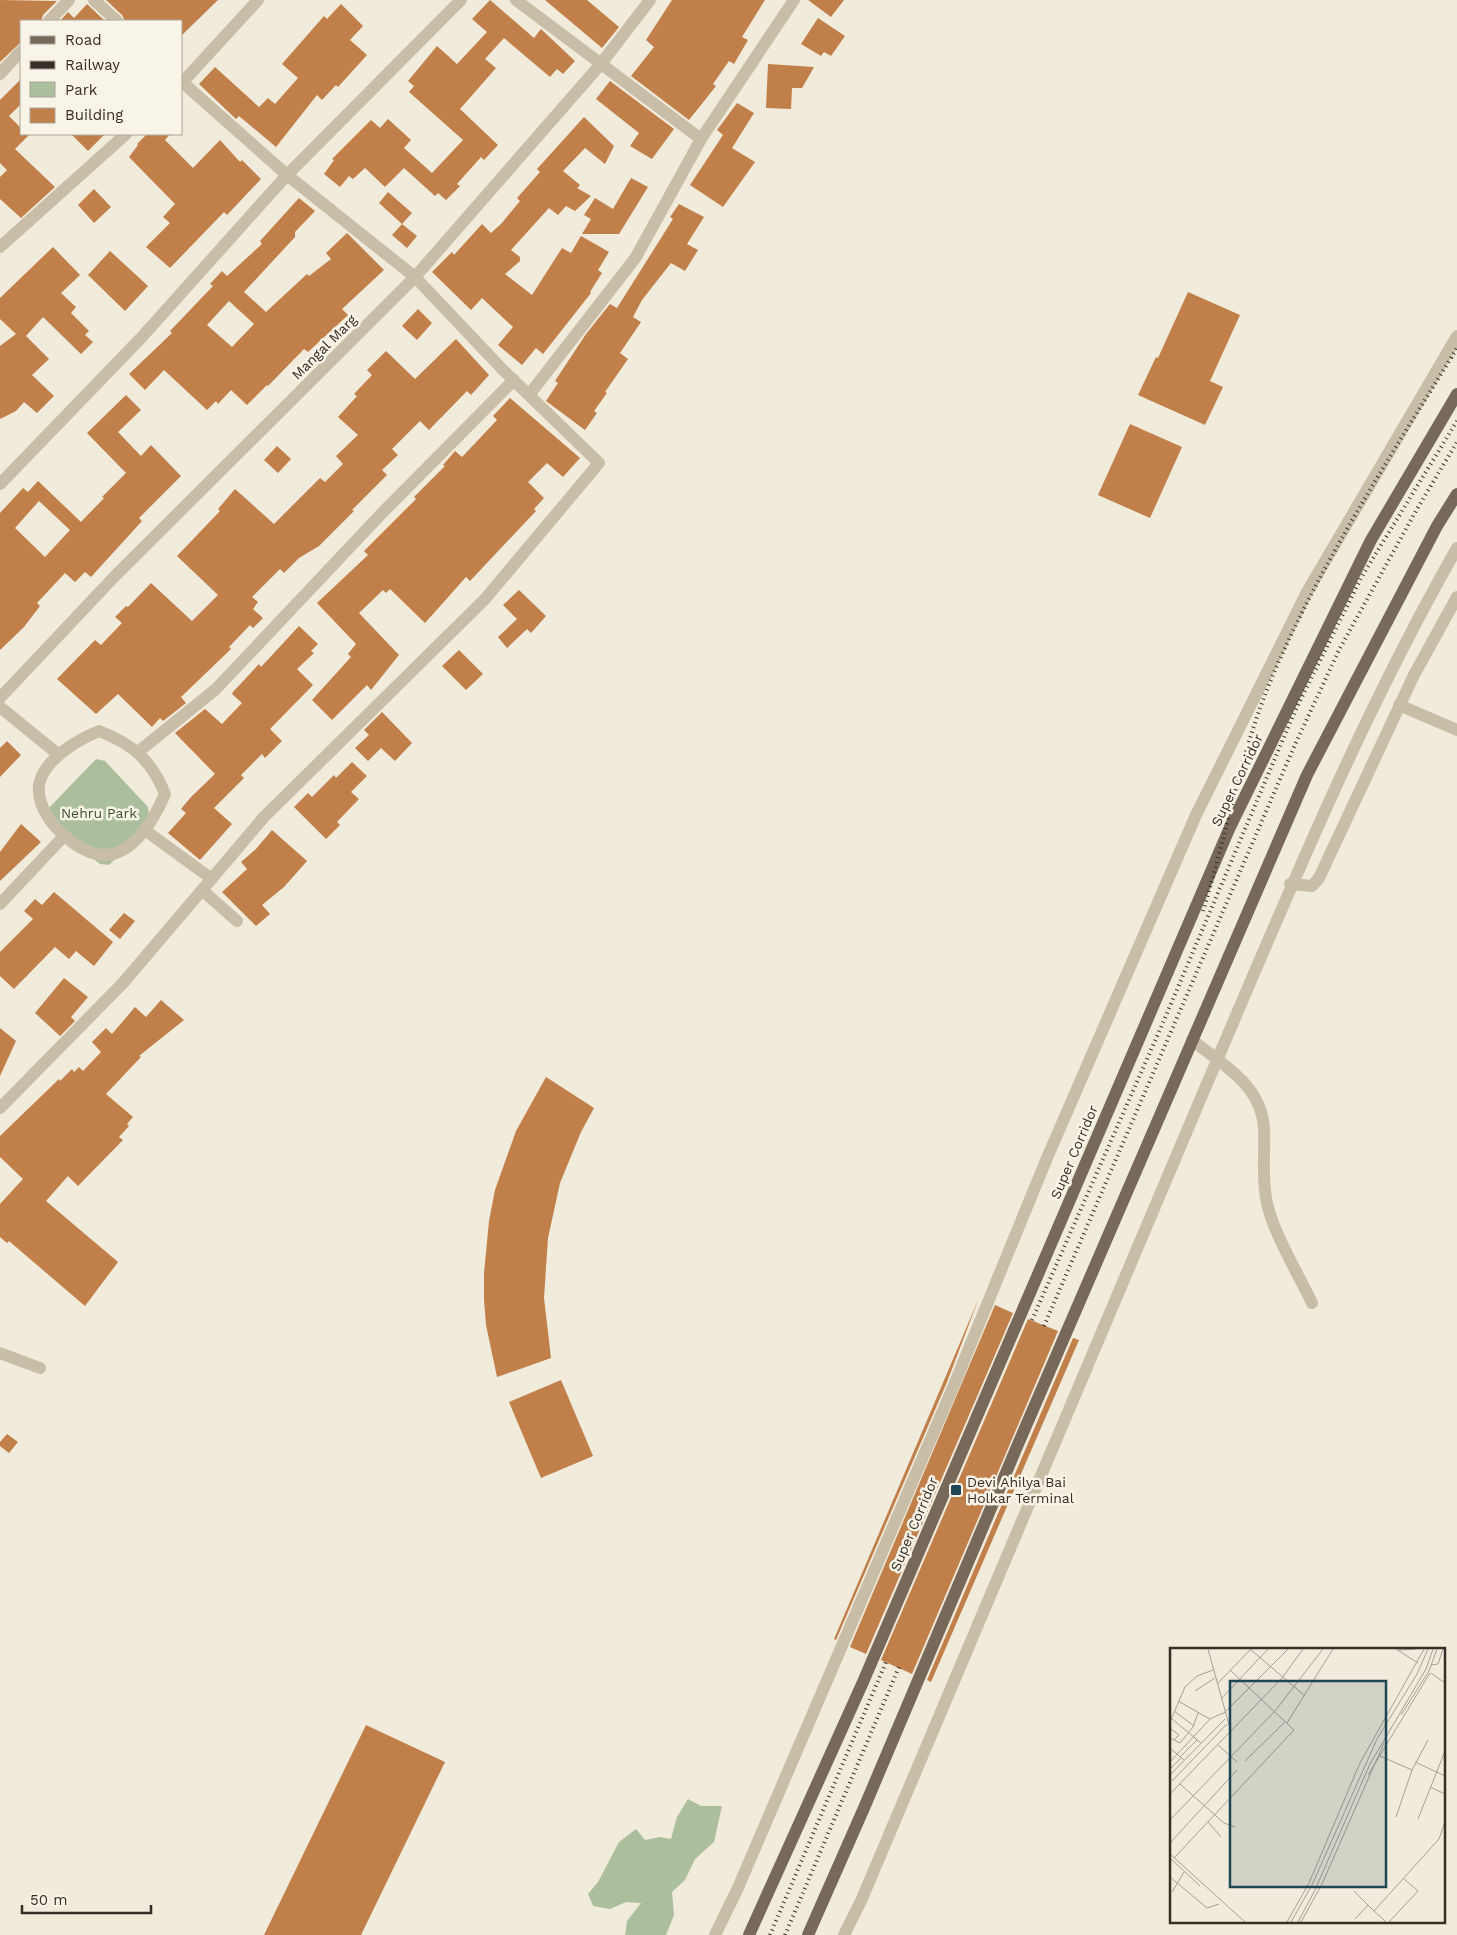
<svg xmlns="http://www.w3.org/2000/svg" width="1457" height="1935" viewBox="0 0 1457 1935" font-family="'Work Sans',sans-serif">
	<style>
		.green { fill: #acbf9c }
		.building { fill: #c17f49; fill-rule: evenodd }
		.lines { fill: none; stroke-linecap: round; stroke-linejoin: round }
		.minor { stroke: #c8bea8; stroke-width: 12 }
		.major { stroke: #776959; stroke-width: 12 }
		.rail { stroke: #352f28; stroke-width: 4; stroke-dasharray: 1 4; stroke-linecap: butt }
		.poi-dot { fill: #1f4655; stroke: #f9f4e8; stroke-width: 2 }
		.labels { text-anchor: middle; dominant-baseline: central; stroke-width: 5; stroke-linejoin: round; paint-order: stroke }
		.street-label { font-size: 14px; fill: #352f28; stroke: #f9f4e8 }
		.park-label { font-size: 14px; fill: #3d532d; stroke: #f9f4e8 }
		.poi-label { font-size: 14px; fill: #352f28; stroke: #f9f4e8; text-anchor: start }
		.inset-road { fill: none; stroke: #a6a093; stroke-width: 1 }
		.view { fill: #1f4655; fill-opacity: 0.15; stroke: #1f4655; stroke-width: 2.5 }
		.inset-edge { fill: none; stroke: #352f28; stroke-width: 2.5 }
	</style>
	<rect width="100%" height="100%" fill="#f1ebdb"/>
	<path class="green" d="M96,759L105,761L148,807L150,825L109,865L100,864L47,822V810Z
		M688,1799L701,1806H722L714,1842L695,1859L685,1880L672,1892L674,1915L666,1935H625L627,1921L641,1903L626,1902L610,1909L593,1906L588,1894L598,1882L619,1842L636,1829L645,1840L660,1837L671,1839L677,1817Z"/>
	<path class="building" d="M0,0L57,1L43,15L41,21H21V42L0,62Z
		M106,0H218L181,36V21H125L122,15Z
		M490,0L534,38L541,29L575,61L563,74L557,69L550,77L504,38L485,59L496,68L460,109L498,145L484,160L481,157L457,184L460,186L446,200L438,193L435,196L404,168L385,187L365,168L353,179L349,176L340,187L324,174L334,160L332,159L371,120L380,128L388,119L411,140L404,148L432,173L463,140L409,92L414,86L408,81L437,46L457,64L487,32L472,19Z
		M545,0H587L619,27L602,48Z
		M672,0H765L742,37L748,40L734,64L729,61L713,84L716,86L689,120L631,76L654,47L646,40Z
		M808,0H844L831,17Z
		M87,4L105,21H60L68,12L74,18Z
		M341,4L363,26L350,40L367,55L338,87L336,85L322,100L317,95L276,147L239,116L236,119L199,84L215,67L259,107L268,98L275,104L298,78L282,64L324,16L327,19Z
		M818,18L845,36L831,56L824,52L821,56L801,44Z
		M768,64L814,67L802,88H792L791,109L766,108Z
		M21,79V104L9,116L21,128V134L29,135L15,149L55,187L21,218L0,199V177L7,170L0,163V100Z
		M610,81L674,129L652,159L630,146L639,133L596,99Z
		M737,103L754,113L732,148L755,162L723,207L690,185L723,135L717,130Z
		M584,117L614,146L605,164L585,148L563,171L580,185L577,188L591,196L575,211L566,206L558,215L549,208L511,250L520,257V261L505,274L532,295L562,248L571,253L581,236L609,252L598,270L602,273L590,292L591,293L543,354L536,348L522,365L498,345L513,327L482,298L471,310L432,272L452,252L454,255L482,224L491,233L501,224L520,201L517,198L540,172L537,169Z
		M71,134H105L88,151Z
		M147,134H170L165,140L193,168L220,140L240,162L242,160L261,179L227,215L224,212L170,268L146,247L170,223L163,217L175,204L129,157L138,145L137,144Z
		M631,178L648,187L619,234H582L591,219L584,215L595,198L613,209Z
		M94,189L111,207L94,223L78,205Z
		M388,192L412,213L402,224L379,203Z
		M299,198L315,211L295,232V237L244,292L266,312L307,274L309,276L331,259L326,253L347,233L384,270L342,309L348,315L308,352L304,349L268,386L267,385L247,405L231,390L218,404L216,401L207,410L164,370L145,390L129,374L172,333L170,331L213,286L210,284L222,271L227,276L262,244L260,241ZM229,301L254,324L232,347L207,325Z
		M679,204L704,217L687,244L698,250L685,271L671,263L642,300L633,317L641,322L620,353L628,359L605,392L607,393L594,411L597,413L585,430L546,401L558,383L555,381L586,334L610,304L617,308L673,219L670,217Z
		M402,224L417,236L407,248L392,235Z
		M53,247L80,275L61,293L76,307L71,313L89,331L85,335L93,342L81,354L43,317L26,336L49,359L32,375L54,396L37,413L24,402L16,411L0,419V346L16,334L0,319V298Z
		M110,251L148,286L125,311L88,275Z
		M1188,292L1240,315L1210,381L1223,387L1205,425L1138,395L1156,357L1158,358Z
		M418,309L432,323L417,340L402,326Z
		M456,339L489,375L471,395L467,391L429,430L420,421L392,449L398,455L382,470L387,475L352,510L354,511L319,546L299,558L284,573L280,569L252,597L258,602L253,609L263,618L253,628L250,625L229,647L231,649L181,697L186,703L163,721L160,718L152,727L118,694L96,714L57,679L95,640L101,645L122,623L115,617L126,606L128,607L151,583L192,621L218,595L177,556L220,511L218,509L235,489L274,524L320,478L325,482L343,464L336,456L358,435L338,417L357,396L354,394L372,375L367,370L386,351L415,379Z
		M126,395L141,410L118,432L141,456L151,445L181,476L139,518L142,521L91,577L85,572L75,582L65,573L37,603L40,606L24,627L0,650V513L23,488L28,492L38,481L81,522L104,498L102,497L126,473L87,433ZM39,501L70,530L45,557L15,528Z
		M510,398L580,458L563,477L547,463L528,482L544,498L534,509L536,511L470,581L466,577L425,623L390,589L386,593L383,590L359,613L399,655L371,690L367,685L332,720L312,700L351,657L348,654L356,644L317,603L368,555L364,551L416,499L414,497L445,466L443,465L455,451L462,457L497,420L493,416Z
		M1130,424L1182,447L1150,518L1098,495Z
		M277,446L291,459L278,473L264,460Z
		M519,590L546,616L531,633L527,629L507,648L498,637L517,619L503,605Z
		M299,626L318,644L311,651L314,653L297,669L313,685L270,729L282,741L265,758L262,754L241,775L244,778L214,808L232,824L200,860L168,833L186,813L181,809L191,797L215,774L175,733L205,709L222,724L242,703L232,694L233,692L259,664L261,667Z
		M459,650L483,674L466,690L442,666Z
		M382,712L412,743L395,761L381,748L368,761L355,748L369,735L364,730Z
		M7,741L21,755L0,777V748Z
		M352,762L367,776L351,792L359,799L337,822L340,825L326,839L294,807L308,793L312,797L334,775L336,778Z
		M21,824L41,842L0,881V852Z
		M272,830L307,861L284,887L262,905L270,914L256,926L222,892L247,869L241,862L256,849Z
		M54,892L113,942L94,966L76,951L69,959L55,947L14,989L0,976V952L33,919L24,911L35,899L42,905Z
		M124,913L135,921L120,939L109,930Z
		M64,978L88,997L71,1017L75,1021L60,1036L35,1013Z
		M161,1000L184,1020L139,1056L141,1057L106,1094L133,1117L127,1124L129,1126L119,1137L123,1140L78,1186L68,1176L46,1201L118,1262L85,1306L9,1241L7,1243L0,1237V1204L23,1179L0,1157V1136L59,1079L60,1081L72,1069L74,1072L79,1067L83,1071L101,1052L92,1042L106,1028L112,1034L135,1007L146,1017Z
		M0,1028L16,1041L0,1076Z
		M546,1077L594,1108L581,1132L560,1183L548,1238L544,1298L551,1358L497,1377L486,1325L484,1299V1273L489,1221L495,1190L516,1131Z
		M979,1298L947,1382L836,1640L834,1639Z
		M995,1305L1013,1313L866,1654L850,1647Z
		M1028,1319L1058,1331L912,1674L881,1660Z
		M1073,1338L1079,1340L931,1682L927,1680Z
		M561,1380L593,1456L541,1478L509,1402Z
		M7,1434L18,1442L9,1453L0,1446V1442Z
		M366,1725L445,1762L361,1935H264Z"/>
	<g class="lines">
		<path class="minor" d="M94,0L117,21
			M516,0L701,139
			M49,21L69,0
			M0,74L21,51
			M181,84L258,0
			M0,247L126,134
			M529,395L636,257L701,139L794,0
			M0,484L141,338L287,175L461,0
			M0,698L114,577L415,277L600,65L650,0
			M1399,705L1457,730
			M0,707L59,755
			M99,731C133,744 152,761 165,794C155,817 134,856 103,855C74,854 28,809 41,778C50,756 78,740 99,731Z
			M138,752L216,689L385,510L514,380
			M146,831L212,879
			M1290,884L1312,886L1319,878L1414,675L1457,597
			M202,890L237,921
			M0,904L64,836
			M1192,1040C1223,1065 1262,1085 1264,1129C1265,1152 1262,1175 1266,1198C1271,1230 1298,1273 1312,1303
			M0,1108L123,983L264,817L485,599L599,463L503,370L415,277L287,175L181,81
			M0,1353L40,1368
			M715,1935L737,1890L954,1385L1047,1158L1196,815L1307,592L1457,336
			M844,1935L861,1901C973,1630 1087,1361 1203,1093C1282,909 1357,723 1457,548"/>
		<path class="major" d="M749,1935L863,1682L1230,827L1371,540L1457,394
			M808,1935L864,1808L1016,1449L1307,775L1437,526L1457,494"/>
		<path class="rail" d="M1203,911C1227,834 1239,758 1270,682C1319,565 1391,456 1457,348
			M1032,1320L1162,1025L1295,711L1361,578L1457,421
			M1044,1326L1293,749L1339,650L1417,509L1457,442
			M770,1935L886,1662
			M785,1935L899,1667"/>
	</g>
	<rect class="poi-dot" x="950" y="1484" width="12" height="12" rx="2.5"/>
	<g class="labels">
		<g class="street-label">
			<text transform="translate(324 347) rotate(-45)">Mangal Marg</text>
			<text transform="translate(1237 780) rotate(-64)">Super Corridor</text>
			<text transform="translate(1074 1152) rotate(-67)">Super Corridor</text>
			<text transform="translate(914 1524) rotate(-67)">Super Corridor</text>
		</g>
		<g class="park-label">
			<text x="99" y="813">Nehru Park</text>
		</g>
		<g class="poi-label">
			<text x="967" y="1482">Devi Ahilya Bai<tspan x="967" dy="16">Holkar Terminal</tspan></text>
		</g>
	</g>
	<g transform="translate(1170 1648)">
		<rect width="275" height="275" fill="#f1ebdb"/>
		<path class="inset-road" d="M38,1L61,84M80,1L135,48M226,1L248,15M229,2L246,1M261,17L268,16L273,1M261,25L275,35M48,35L80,2M25,43L45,30M51,51L98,1M8,53L40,71L53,65M4,63L24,78M53,66L118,1M231,67L259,23L267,1M1,70L31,95M0,74L15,39L27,28L43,22M117,75L163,1M0,80L9,87L4,92M0,90L10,95L23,79L28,65M48,97L67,114M0,100L14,112M210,108L242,122M10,109L27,92M75,113L115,74M0,114L40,71M245,114L275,128M0,121L11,110M0,127L55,71M198,127L260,25M2,133L57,76M10,136L54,175L65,179M260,139L275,146M0,146L112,30L133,1M226,169L242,122L258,92M248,171L275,103M0,172L105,63L153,1M38,174L51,189M0,195L67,122M0,206L75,274M0,210L30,238M4,210L124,82L60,22M0,229L37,260L49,256M184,243L198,257M2,244L14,224M204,263L216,274M185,271L198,257L204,263L269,191L275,174M117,274L139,235L190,115L254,1M121,274L142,237L207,91L247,26L258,1M128,274L145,242L200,116L256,21L263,1M131,274L152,236L214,95M219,274L248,243L234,231"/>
		<path class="view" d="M60,33H216V239H60Z"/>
		<rect width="275" height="275" class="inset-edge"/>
	</g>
	<rect x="20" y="20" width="162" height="115" fill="#f9f4e8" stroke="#aba59b"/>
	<rect x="30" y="36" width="25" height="8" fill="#776959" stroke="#aba59b"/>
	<text x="65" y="45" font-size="15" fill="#352f28">Road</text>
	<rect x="30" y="61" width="25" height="8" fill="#352f28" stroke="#aba59b"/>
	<text x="65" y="70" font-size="15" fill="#352f28">Railway</text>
	<rect x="30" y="82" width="25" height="15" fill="#acbf9c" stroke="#aba59b"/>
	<text x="65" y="95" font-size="15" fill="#352f28">Park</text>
	<rect x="30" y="108" width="25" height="15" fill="#c17f49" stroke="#aba59b"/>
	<text x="65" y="120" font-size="15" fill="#352f28">Building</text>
	<path d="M22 1905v8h129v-8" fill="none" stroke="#352f28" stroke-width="2.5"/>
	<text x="30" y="1905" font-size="15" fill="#352f28" stroke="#f9f4e8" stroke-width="4" paint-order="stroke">50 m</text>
</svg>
